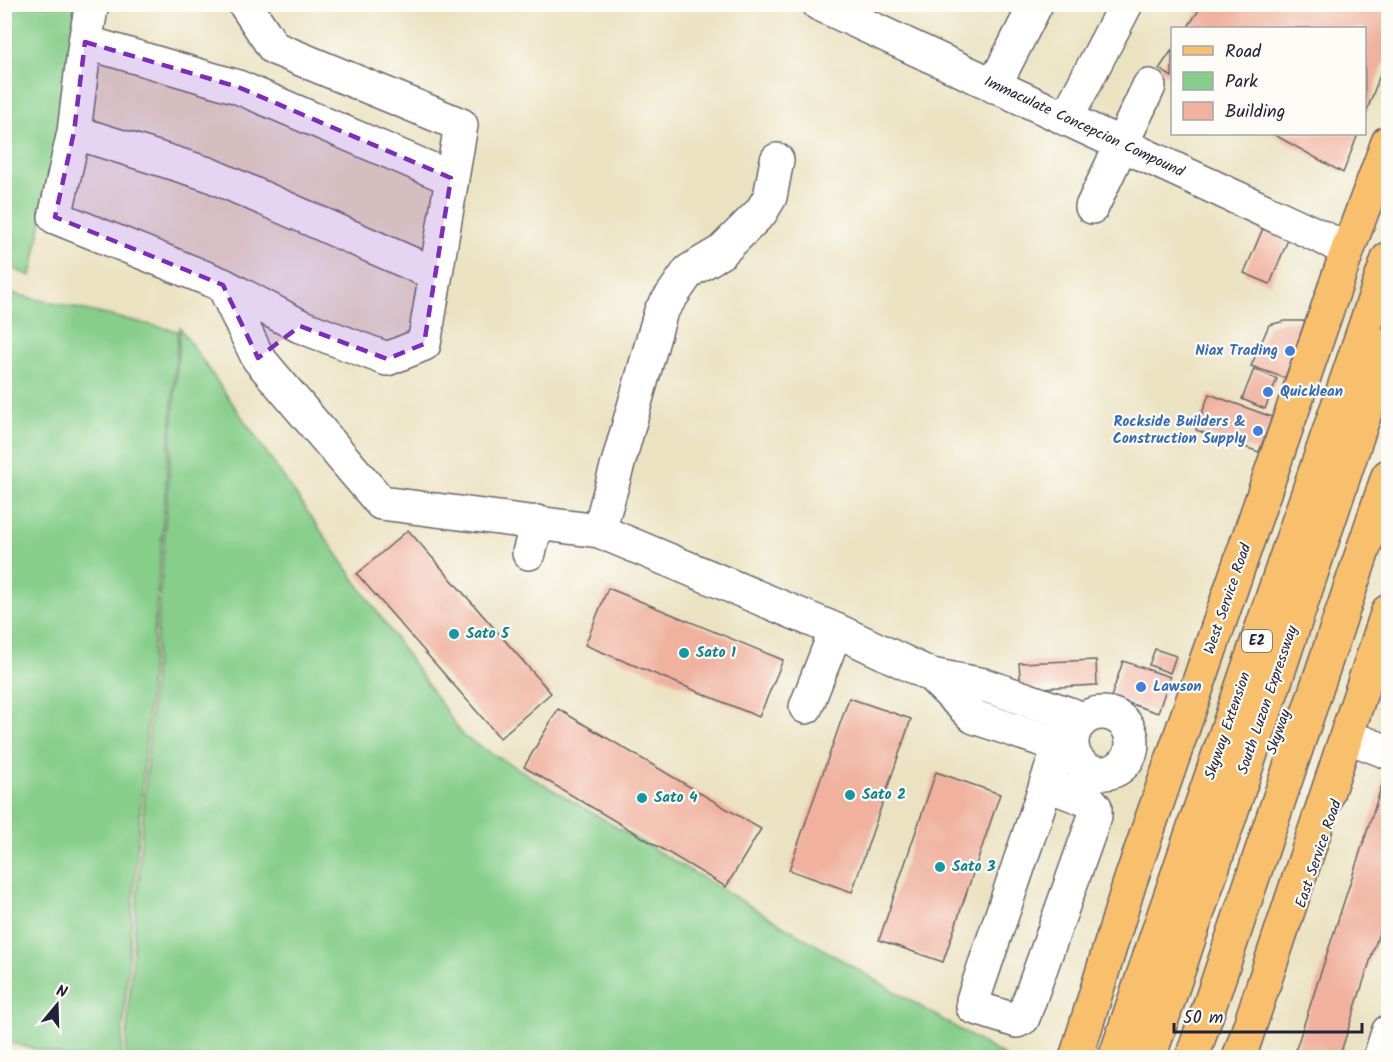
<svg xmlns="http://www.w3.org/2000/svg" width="1393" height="1062" viewBox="0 0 1393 1062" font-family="Kalam,sans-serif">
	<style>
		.green { fill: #86ce8a; stroke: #547862; stroke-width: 1.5 }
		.building { fill: #f0b29f }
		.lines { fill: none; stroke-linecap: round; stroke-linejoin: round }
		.minor-casing { stroke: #68656a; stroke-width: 36 }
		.major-casing { stroke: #68656a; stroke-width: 36 }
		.highway-casing { stroke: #68656a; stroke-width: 36 }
		.minor { stroke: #fff; stroke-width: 33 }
		.major { stroke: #f8bf6c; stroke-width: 33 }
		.highway { stroke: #f8bf6c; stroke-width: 33 }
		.marked { fill: #7b2cbf; fill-opacity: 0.2; stroke: #7b2cbf; stroke-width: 4.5; stroke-dasharray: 12 8; stroke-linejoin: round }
		.shop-dot { fill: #3f7fe0; stroke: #fdfcf7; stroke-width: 2 }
		.culture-dot { fill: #0f9aa8; stroke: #fdfcf7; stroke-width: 2 }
		.labels { text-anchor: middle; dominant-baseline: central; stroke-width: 4.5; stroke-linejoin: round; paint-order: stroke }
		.shield { fill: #fdfcf7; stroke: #646373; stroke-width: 1.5 }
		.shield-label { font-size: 14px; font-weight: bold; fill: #22223b }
		.street-label { font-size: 15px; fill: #22223b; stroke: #fdfcf7 }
		.shop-label { font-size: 15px; font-weight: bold; fill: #366cbe; stroke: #fdfcf7; text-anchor: end }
		.culture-label { font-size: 15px; font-weight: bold; fill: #0d838f; stroke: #fdfcf7; text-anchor: start }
	</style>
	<rect width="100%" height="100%" fill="#fdfcf7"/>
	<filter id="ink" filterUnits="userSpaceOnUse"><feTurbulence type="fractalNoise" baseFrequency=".0167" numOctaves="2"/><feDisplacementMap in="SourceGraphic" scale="12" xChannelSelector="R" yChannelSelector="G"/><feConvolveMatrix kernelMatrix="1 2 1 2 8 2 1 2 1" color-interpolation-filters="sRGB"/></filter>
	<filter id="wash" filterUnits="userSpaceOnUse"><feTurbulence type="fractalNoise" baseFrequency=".008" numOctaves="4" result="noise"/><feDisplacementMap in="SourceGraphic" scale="24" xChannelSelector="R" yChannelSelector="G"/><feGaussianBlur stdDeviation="1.35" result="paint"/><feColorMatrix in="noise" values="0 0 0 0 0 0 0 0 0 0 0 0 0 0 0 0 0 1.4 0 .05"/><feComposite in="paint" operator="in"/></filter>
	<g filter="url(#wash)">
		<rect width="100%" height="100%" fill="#ebe2c1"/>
		<path class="green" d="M5,5H84L31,276L5,266Z
			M5,292L178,331L121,1057H69L5,1042Z
			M180,328L464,737L1006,1057H125Z"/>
		<g id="blocks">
			<path class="building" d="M1203,4H1388V53L1365,116L1364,28H1187Z
				M1172,50V77L1159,69Z
				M1273,134H1358L1343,173Z
				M1264,226L1289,237L1270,284L1244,273Z
				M1285,321H1305L1285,378L1251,366L1269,325Z
				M1254,369L1277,379L1265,409L1242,399Z
				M1209,394L1272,417L1259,452L1196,430Z
				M408,530L551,693L500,738L357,574Z
				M608,588L783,660L759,717L585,645Z
				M1155,649L1176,656L1170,673L1149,665Z
				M1096,660L1097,685L1021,689L1019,663Z
				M1123,661L1170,677L1158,713L1111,697Z
				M849,698L911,719L852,892L789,870Z
				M558,709L761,829L726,887L524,767Z
				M936,772L1000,794L943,962L879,940Z
				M1384,779L1388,780V905L1339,1058H1293Z"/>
		</g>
	</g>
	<g filter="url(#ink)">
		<use href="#blocks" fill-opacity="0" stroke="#68656a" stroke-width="1.5"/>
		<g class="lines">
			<g class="minor-casing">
				<path id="minor" d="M92,4L85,42L74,132L55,217L223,285L300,326L387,359L424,344L461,125L274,48L245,4
					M819,4L1332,242L1347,252
					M85,42L238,87L451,178
					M994,86L1036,4
					M1066,119L1126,4
					M74,132L208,174L435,274
					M1092,207L1149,86
					M223,285L258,358L381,503L599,531L836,630L931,675L984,685L1084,719
					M599,531L661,311L689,271L721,252L761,212L770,197L777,160
					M529,553L537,522
					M931,675L974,717L1073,750
					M806,707L836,630
					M1072 743a30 30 0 1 1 60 0a30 30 0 1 1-60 0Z
					M1359,741L1388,752
					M1046,784L1090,801L1095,807V816L1023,1018L1017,1021L973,1007V1000L1070,714
					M1380,1058L1388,1032"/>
			</g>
			<g class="major-casing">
				<path id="major" d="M1076,1058L1130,882L1347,252L1388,142"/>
			</g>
			<g class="highway-casing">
				<path id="highway" d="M1115,1058L1388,259
					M1149,1058L1388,344
					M1192,1058L1388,476
					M1239,1058L1388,611"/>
			</g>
			<use href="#minor" class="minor"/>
			<use href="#major" class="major"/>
			<use href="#highway" class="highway"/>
		</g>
	</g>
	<path class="marked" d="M85,42L238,87L451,178L424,344L387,359L300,326L258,358L223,285L55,217L74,132Z"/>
	<g class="shop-dot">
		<circle cx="1290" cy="351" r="6"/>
		<circle cx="1268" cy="392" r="6"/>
		<circle cx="1258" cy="431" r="6"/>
		<circle cx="1141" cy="687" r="6"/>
	</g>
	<g class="culture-dot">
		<circle cx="454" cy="634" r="6"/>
		<circle cx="684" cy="653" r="6"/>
		<circle cx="850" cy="795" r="6"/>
		<circle cx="642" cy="798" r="6"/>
		<circle cx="940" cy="867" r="6"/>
	</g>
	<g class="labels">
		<rect class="shield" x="1242" y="630" width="30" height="22" rx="4.5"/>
		<g class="shield-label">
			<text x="1257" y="641">E2</text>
		</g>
		<g class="street-label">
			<text transform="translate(1084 127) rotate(25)">Immaculate Concepcion Compound</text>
			<text transform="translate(1228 599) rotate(-71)">West Service Road</text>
			<text transform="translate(1268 700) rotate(-71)">South Luzon Expressway</text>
			<text transform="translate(1228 726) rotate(-71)">Skyway Extension</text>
			<text transform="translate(1279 732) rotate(-71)">Skyway</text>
			<text transform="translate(1319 854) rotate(-71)">East Service Road</text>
		</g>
		<g class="shop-label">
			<text x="1278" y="351">Niax Trading</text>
			<text x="1280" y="392" text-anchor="start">Quicklean</text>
			<text x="1246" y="422">Rockside Builders &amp;<tspan x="1246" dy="17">Construction Supply</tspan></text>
			<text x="1153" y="687" text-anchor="start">Lawson</text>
		</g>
		<g class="culture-label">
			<text x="466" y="634">Sato 5</text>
			<text x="696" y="653">Sato 1</text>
			<text x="862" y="795">Sato 2</text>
			<text x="654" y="798">Sato 4</text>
			<text x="952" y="867">Sato 3</text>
		</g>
	</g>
	<rect width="1393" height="1062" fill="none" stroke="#fdfcf7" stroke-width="24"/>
	<rect x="1171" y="27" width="195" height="108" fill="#fdfcf7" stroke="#a5a5ac" stroke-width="1.5"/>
	<rect x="1183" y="46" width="30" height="9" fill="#f8bf6c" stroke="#a5a5ac" stroke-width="1.5"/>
	<text x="1225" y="57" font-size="18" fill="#22223b">Road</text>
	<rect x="1183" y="72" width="30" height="18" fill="#86ce8a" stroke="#a5a5ac" stroke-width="1.5"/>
	<text x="1225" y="87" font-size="18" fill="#22223b">Park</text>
	<rect x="1183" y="102" width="30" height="18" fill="#f0b29f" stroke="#a5a5ac" stroke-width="1.5"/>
	<text x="1225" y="117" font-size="18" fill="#22223b">Building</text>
	<g transform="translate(57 1005) rotate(19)" stroke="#fdfcf7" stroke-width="4.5" paint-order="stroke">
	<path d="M0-4.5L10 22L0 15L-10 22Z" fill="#22223b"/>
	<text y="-9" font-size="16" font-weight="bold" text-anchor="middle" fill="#22223b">N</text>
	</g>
	<path d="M1174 1023v9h188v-9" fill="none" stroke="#22223b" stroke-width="3"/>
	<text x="1183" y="1023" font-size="18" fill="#22223b" stroke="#fdfcf7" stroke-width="4.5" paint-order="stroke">50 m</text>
</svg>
